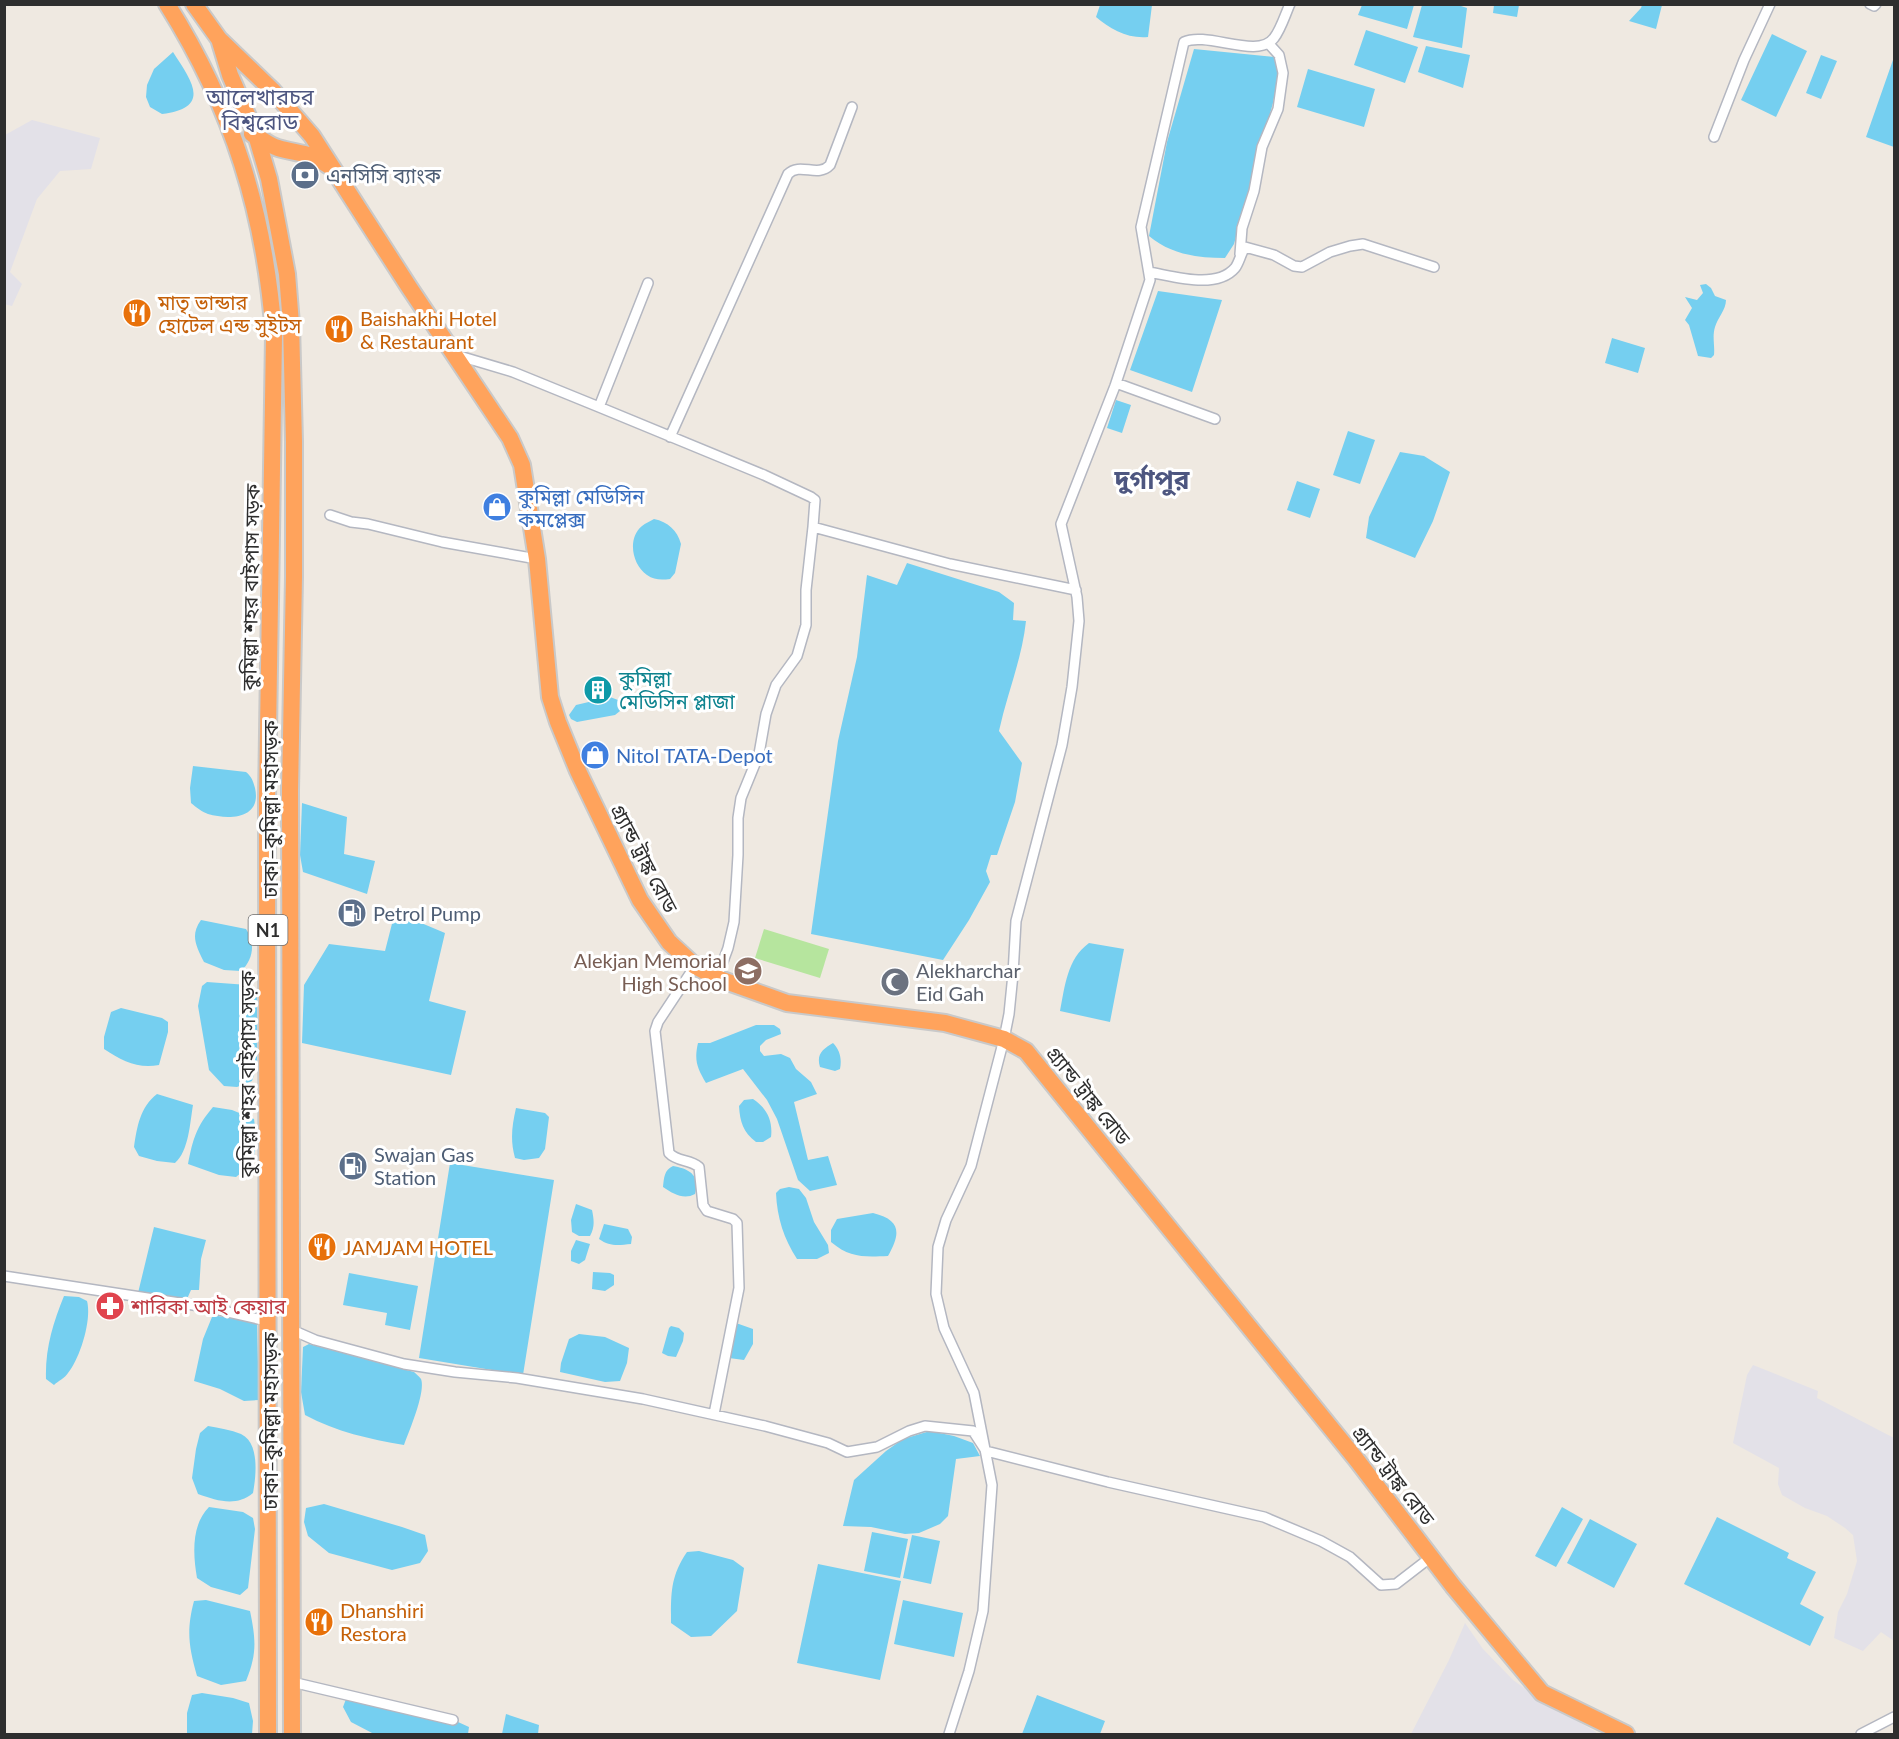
<svg xmlns="http://www.w3.org/2000/svg" width="1899" height="1739" viewBox="0 0 1899 1739" font-family="Lato,'Noto Sans Bengali',sans-serif">
	<style>
		.industrial { fill: #e3e1e8 }
		.green { fill: #b6e59e }
		.water { fill: #75cff0 }
		.lines { fill: none; stroke-linecap: round; stroke-linejoin: round }
		.street-casing { stroke: #b4b7c1; stroke-width: 12 }
		.highway-casing { stroke: #c9c9c9; stroke-width: 20 }
		.street { stroke: #fff; stroke-width: 9 }
		.highway { stroke: #ffa35c; stroke-width: 16 }
		.labels { text-anchor: middle; dominant-baseline: central; stroke-width: 6; stroke-linejoin: round; paint-order: stroke }
		.shield { fill: #fff; stroke: #6d6d6d; stroke-width: 1.5 }
		.shield-label { font-size: 18px; font-weight: bold; fill: #2e2e2e }
		.service-label { font-size: 20px; fill: #4e5e75; stroke: #fff; text-anchor: start }
		.food-label { font-size: 20px; fill: #c56008; stroke: #fff; text-anchor: start }
		.shop-label { font-size: 20px; fill: #366cbe; stroke: #fff; text-anchor: start }
		.street-label { font-size: 20px; fill: #2e2e2e; stroke: #fff }
		.culture-label { font-size: 20px; fill: #0d838f; stroke: #fff; text-anchor: start }
		.education-label { font-size: 20px; fill: #785e54; stroke: #fff; text-anchor: end }
		.worship-label { font-size: 20px; fill: #5b616d; stroke: #fff; text-anchor: start }
		.health-label { font-size: 20px; fill: #be3a42; stroke: #fff; text-anchor: start }
		.quarter-label { font-size: 22px; fill: #4d5680; stroke: #fff }
		.district-label { font-size: 26px; font-weight: bold; fill: #4d5680; stroke: #fff }
	</style>
	<rect width="100%" height="100%" fill="#efe9e1"/>
	<path class="industrial" d="M32,120L100,138L91,169L60,171L37,199L10,272L22,284L12,306L4,304L5,135Z
		M1753,1365L1818,1391L1817,1398L1894,1438V1641L1881,1632L1863,1651L1834,1638L1838,1612L1847,1594L1857,1561L1853,1535L1845,1528L1827,1516L1805,1508L1782,1495L1778,1484L1779,1468L1733,1443L1747,1375Z
		M1465,1623L1483,1649L1513,1680L1541,1700L1596,1732V1734H1411L1449,1660Z"/>
	<path class="green" d="M764,929L829,949L820,978L755,958Z"/>
	<path class="water" d="M1100,5H1152L1148,37C1128,39 1110,29 1096,17Z
		M1362,5V4L1414,5L1407,29L1358,15Z
		M1422,5H1458L1467,8L1462,48L1413,37Z
		M1494,5H1519L1517,17L1493,13Z
		M1642,5H1662L1656,29L1629,21L1641,8Z
		M1366,30L1418,47L1405,83L1354,65Z
		M1772,34L1807,51L1776,117L1741,100Z
		M1426,46L1470,55L1463,88L1418,72Z
		M1194,49L1274,57L1279,71L1273,103L1234,244L1225,258C1197,258 1170,254 1149,236L1167,142Z
		M173,52C191,80 213,108 162,114L150,107L146,97L147,85L154,69Z
		M1821,55L1837,61L1821,99L1806,93Z
		M1894,57V147L1866,137Z
		M1308,69L1375,89L1364,127L1297,107Z
		M1706,284L1711,288L1715,296L1726,300C1726,310 1718,317 1715,327C1712,337 1715,345 1714,355L1711,358L1698,356L1689,325L1685,320L1692,308L1685,297L1697,300L1703,293L1700,285Z
		M1158,291L1222,300L1192,392L1130,370Z
		M1612,338L1645,348L1638,373L1605,363Z
		M1116,400L1131,405L1122,433L1107,428Z
		M1348,431L1375,440L1360,484L1333,475Z
		M1400,452L1424,456L1450,472L1433,521L1415,558L1366,538L1369,517Z
		M1297,481L1320,489L1310,518L1287,510Z
		M654,519C668,522 677,530 681,544L675,573L670,579C661,580 654,580 647,575C632,565 627,538 642,526C645,523 651,521 654,519Z
		M907,563L999,592L1014,603L1013,620L1026,621C1022,659 1007,694 999,731L1022,763L1015,802L997,855H991L986,871L990,882L969,920L943,960L811,934L838,741L857,657L867,575L897,585Z
		M610,697L618,700L620,711L615,715L577,722L571,719L569,715L576,705Z
		M193,766L246,772C252,777 253,781 255,788C262,819 229,820 208,814C202,812 196,807 191,803L190,788Z
		M302,803L347,817L344,854L375,861L367,894L303,872L300,855Z
		M395,912L445,933L429,1001L466,1011L451,1075L302,1043L304,985L329,944L385,951Z
		M201,920L246,929C256,943 253,960 241,971L224,970L204,962C196,946 190,935 201,920Z
		M1089,943L1124,949L1110,1022L1060,1011C1065,986 1067,959 1089,943Z
		M207,982L248,985L257,996V1065L252,1081L237,1087L224,1086L209,1070L198,1006L202,986Z
		M121,1008L162,1018L168,1022V1032L159,1065C138,1069 122,1061 104,1049V1037L111,1012Z
		M756,1025H774L780,1029L781,1034L766,1040L760,1046V1051L764,1056L781,1054L790,1058L796,1069L811,1082L817,1094L794,1102L808,1160L828,1156L837,1185L810,1191L798,1180L777,1119L767,1100L743,1069L706,1083C697,1068 694,1060 698,1043H710Z
		M833,1043C840,1050 842,1059 840,1069L835,1071L820,1067C816,1054 823,1049 833,1043Z
		M157,1094L193,1105C190,1122 189,1151 175,1163L157,1161L139,1156L134,1147C137,1127 140,1107 157,1094Z
		M753,1099C767,1108 773,1121 771,1137L763,1142H756C743,1132 740,1122 739,1106L744,1100Z
		M213,1107L232,1110L254,1119L257,1142L252,1164L236,1177L219,1175L188,1164C193,1139 196,1127 213,1107Z
		M516,1108L545,1113L549,1117L545,1149L539,1158L524,1160L515,1158C510,1140 512,1126 516,1108Z
		M450,1163L554,1180L523,1375L419,1358Z
		M673,1166C690,1169 700,1175 695,1194C684,1200 673,1194 663,1187C664,1178 664,1170 673,1166Z
		M789,1187L799,1189L806,1198L814,1222L828,1245L829,1253L817,1259H797C784,1239 777,1218 776,1193L780,1189Z
		M576,1204L592,1210C594,1220 595,1227 590,1236H579L572,1232L571,1220Z
		M873,1213C901,1220 901,1233 888,1256C864,1257 850,1258 831,1242V1230L837,1219Z
		M604,1224L628,1229L632,1237L631,1244C619,1245 610,1247 599,1239Z
		M154,1227L206,1240L201,1259L199,1290H191L187,1299L138,1293Z
		M576,1240L590,1244L585,1260L579,1264L571,1261V1251Z
		M593,1272L610,1273L614,1275V1285L605,1291L592,1289Z
		M349,1273L418,1286L410,1330L385,1325L387,1313L343,1305Z
		M64,1296L79,1297L87,1301C92,1320 80,1358 68,1373C65,1378 58,1381 54,1385L46,1379C45,1349 53,1323 64,1296Z
		M218,1316L257,1323L259,1400L244,1401L220,1389L194,1381L203,1339L212,1317Z
		M736,1323L753,1329V1344L744,1360L729,1358Z
		M671,1326L679,1328L684,1333L683,1341L676,1357L668,1356L662,1353L669,1328Z
		M579,1334L605,1337L629,1348L627,1363L620,1381L605,1382L560,1372L561,1363L569,1339Z
		M309,1344L414,1372C416,1374 419,1376 421,1379C426,1392 409,1431 404,1445C369,1439 337,1432 305,1415L301,1392L303,1347Z
		M208,1426C219,1428 231,1430 241,1434C260,1443 256,1476 253,1493C236,1507 218,1501 198,1494L192,1478L196,1449L200,1433Z
		M930,1431L954,1436L973,1443L980,1456L956,1459L948,1516L940,1524L919,1533L905,1534L871,1527L843,1526L854,1480L886,1451L903,1439Z
		M324,1504L402,1527L425,1535L428,1551L420,1563L392,1570L329,1553L308,1536L304,1522L306,1508Z
		M209,1507L243,1512L253,1518L255,1529L248,1588L240,1595L211,1587L197,1578C193,1555 191,1525 209,1507Z
		M1562,1507L1583,1519L1556,1567L1535,1556Z
		M1717,1517L1789,1553L1787,1558L1816,1572L1800,1604L1824,1617L1810,1646L1684,1584Z
		M1590,1519L1637,1544L1614,1588L1567,1563Z
		M872,1532L908,1539L900,1578L864,1571Z
		M912,1535L940,1541L931,1584L903,1578Z
		M699,1551L733,1560L744,1568L737,1611L711,1636L691,1637L671,1623C671,1594 670,1577 687,1552Z
		M818,1564L901,1581L880,1680L797,1663Z
		M206,1600L250,1611C256,1640 257,1654 246,1681L221,1685L197,1676C189,1647 186,1631 194,1601Z
		M903,1600L963,1613L954,1657L894,1644Z
		M202,1693L233,1698L249,1703L253,1721L252,1734H187V1713L192,1695Z
		M1037,1695L1105,1721L1100,1734H1022Z
		M346,1699L458,1722L469,1727L468,1734H374L351,1722L343,1707Z
		M506,1714L539,1725L538,1734H502Z"/>
	<g class="lines">
		<g class="street-casing">
			<path id="street" d="M1870,4L1874,6L1876,4
				M1714,137L1744,60L1770,4
				M1240,254L1242,228L1254,191L1262,147L1278,109L1283,73L1279,55L1269,44
				M1149,272C1173,276 1216,290 1235,268C1239,263 1241,253 1245,247L1274,255L1294,266L1302,267L1330,252L1350,246L1363,244L1434,267
				M456,355L513,372L599,407L764,475L811,497L815,500L813,527L950,564L1076,590
				M1116,383L1215,419
				M599,407L648,283
				M670,437L788,174C800,162 818,178 830,165L852,107
				M330,515L351,522L368,524L442,542L537,559
				M695,966L658,1022L655,1031L669,1153C677,1162 690,1159 699,1167L703,1205L707,1211L733,1219L737,1223L739,1288L714,1414
				M717,978L728,948L734,922L738,855V818L741,798L759,754L766,714L776,685L797,656L806,625V590L813,527
				M4,1276L206,1307L267,1321
				M292,1330L315,1340L404,1364L455,1372L517,1378L643,1399L765,1426L828,1443L847,1452L877,1447L909,1431L925,1426L973,1431L986,1451L1108,1482L1264,1517L1321,1541L1350,1557L1381,1585L1396,1584L1431,1557
				M292,1682L453,1720
				M949,1734L969,1671L983,1611L992,1485L974,1393L944,1328L936,1294L938,1247L946,1220L971,1166L1004,1039L1009,1014L1013,974L1016,921L1062,745L1072,687L1079,621L1077,597L1061,524L1115,386L1150,280L1141,227L1184,42C1207,31 1258,60 1274,38C1281,29 1285,15 1290,4
				M1861,1734L1894,1717"/>
		</g>
		<g class="highway-casing">
			<path id="highway" d="M167,4C233,109 265,213 274,336L267,800L268,1734
				M194,4L219,39L273,91L312,136L409,287L510,438L522,465L537,559L550,697L558,722L578,771L640,900L669,942L695,966L717,978L787,1003L945,1023L1004,1039L1026,1051L1356,1459L1453,1586L1542,1693L1626,1734
				M220,42L230,75L256,135L269,179L287,274L291,324L294,442V577L290,790L292,1734
				M252,134C261,138 268,145 278,148C298,154 311,152 329,166"/>
		</g>
		<use href="#street" class="street"/>
		<use href="#highway" class="highway"/>
	</g>
	<defs>
		<g id="bank-disc" transform="scale(1.5)"><circle r="9.5" fill="#5c6f8a" stroke="#fff"/><path d="M-6-4H6V4H-6ZM0-2.3a2.3 2.3 0 1 0 0 4.6a2.3 2.3 0 1 0 0-4.6Z" fill="#fff"/></g>
		<g id="restaurant-disc" transform="scale(1.5)"><circle r="9.5" fill="#e8710a" stroke="#fff"/><path d="M-5-6h1v4h1v-4h1v4h1v-4h1v5L-1.5 .5V6h-2V.5L-5-1ZM5-6V6H3V1.5H1.5Q1.5-4 5-6Z" fill="#fff"/></g>
		<g id="shop-disc" transform="scale(1.5)"><circle r="9.5" fill="#3f7fe0" stroke="#fff"/><path d="M-5-2.5h2.3a2.7 3.5 0 0 1 5.4 0H5L5.5 6h-11ZM-1.5-2.5h3a1.5 2.3 0 0 0-3 0Z" fill="#fff"/></g>
		<g id="building-disc" transform="scale(1.5)"><circle r="9.5" fill="#0f9aa8" stroke="#fff"/><path d="M-4-6H4V6H1V3H-1V6H-4ZM-2.5-4.3h1.7v1.8h-1.7ZM.8-4.3h1.7v1.8H.8ZM-2.5-1h1.7V.8h-1.7ZM.8-1h1.7V.8H.8Z" fill="#fff"/></g>
		<g id="fuel-disc" transform="scale(1.5)"><circle r="9.5" fill="#5c6f8a" stroke="#fff"/><path d="M-5.5-6h7V0h2V4h1.3V-2.5L3-4.5l.8-.8L6-3V5H2.5V1h-1V6h-7ZM-4.2-4.7v3.2H.2V-4.7Z" fill="#fff"/></g>
		<g id="school-disc" transform="scale(1.5)"><circle r="9.5" fill="#8d6e63" stroke="#fff"/><path d="M0-5L7-2L0 1L-7-2ZM-4 1L0 2.5L4 1V4Q0 6-4 4Z" fill="#fff"/></g>
		<g id="mosque-disc" transform="scale(1.5)"><circle r="9.5" fill="#6b7280" stroke="#fff"/><path d="M3.5-4.9A6 6 0 1 0 3.5 4.9A5 5 0 1 1 3.5-4.9Z" fill="#fff"/></g>
		<g id="pharmacy-disc" transform="scale(1.5)"><circle r="9.5" fill="#e0444e" stroke="#fff"/><path d="M-2-6h4v4h4v4h-4v4h-4v-4h-4v-4h4Z" fill="#fff"/></g>
	</defs>
	<g fill-rule="evenodd">
		<use href="#bank-disc" x="305" y="175"/>
		<use href="#restaurant-disc" x="137" y="313"/>
		<use href="#restaurant-disc" x="339" y="329"/>
		<use href="#shop-disc" x="497" y="507"/>
		<use href="#building-disc" x="598" y="690"/>
		<use href="#shop-disc" x="595" y="755"/>
		<use href="#fuel-disc" x="352" y="913"/>
		<use href="#school-disc" x="748" y="971"/>
		<use href="#mosque-disc" x="895" y="982"/>
		<use href="#fuel-disc" x="353" y="1166"/>
		<use href="#restaurant-disc" x="322" y="1247"/>
		<use href="#pharmacy-disc" x="110" y="1306"/>
		<use href="#restaurant-disc" x="319" y="1622"/>
	</g>
	<g class="labels">
		<rect class="shield" x="248.5" y="915" width="39" height="30" rx="4.5"/>
		<g class="shield-label">
			<text x="268" y="930">N1</text>
		</g>
		<g class="service-label">
			<text x="326" y="175">এনসিসি ব্যাংক</text>
			<text x="373" y="913">Petrol Pump</text>
			<text x="374" y="1154">Swajan Gas<tspan x="374" dy="23">Station</tspan></text>
		</g>
		<g class="food-label">
			<text x="158" y="302">মাতৃ ভান্ডার<tspan x="158" dy="23">হোটেল এন্ড সুইটস</tspan></text>
			<text x="360" y="318">Baishakhi Hotel<tspan x="360" dy="23">&amp; Restaurant</tspan></text>
			<text x="343" y="1247">JAMJAM HOTEL</text>
			<text x="340" y="1610">Dhanshiri<tspan x="340" dy="23">Restora</tspan></text>
		</g>
		<g class="shop-label">
			<text x="518" y="496">কুমিল্লা মেডিসিন<tspan x="518" dy="23">কমপ্লেক্স</tspan></text>
			<text x="616" y="755">Nitol TATA-Depot</text>
		</g>
		<g class="street-label">
			<text transform="translate(250 587) rotate(-89)">কুমিল্লা শহর বাইপাস সড়ক</text>
			<text transform="translate(270 809) rotate(-90)">ঢাকা–কুমিল্লা মহাসড়ক</text>
			<text transform="translate(645 858) rotate(62)">গ্র্যান্ড ট্রাঙ্ক রোড</text>
			<text transform="translate(247 1074) rotate(-90)">কুমিল্লা শহর বাইপাস সড়ক</text>
			<text transform="translate(1089 1095) rotate(51)">গ্র্যান্ড ট্রাঙ্ক রোড</text>
			<text transform="translate(270 1421) rotate(-90)">ঢাকা–কুমিল্লা মহাসড়ক</text>
			<text transform="translate(1394 1475) rotate(52)">গ্র্যান্ড ট্রাঙ্ক রোড</text>
		</g>
		<g class="culture-label">
			<text x="619" y="678">কুমিল্লা<tspan x="619" dy="23">মেডিসিন প্লাজা</tspan></text>
		</g>
		<g class="education-label">
			<text x="727" y="960">Alekjan Memorial<tspan x="727" dy="23">High School</tspan></text>
		</g>
		<g class="worship-label">
			<text x="916" y="970">Alekharchar<tspan x="916" dy="23">Eid Gah</tspan></text>
		</g>
		<g class="health-label">
			<text x="131" y="1306">শারিকা আই কেয়ার</text>
		</g>
		<g class="quarter-label">
			<text x="260" y="96">আলেখারচর<tspan x="260" dy="25">বিশ্বরোড</tspan></text>
		</g>
		<g class="district-label">
			<text x="1152" y="479">দুর্গাপুর</text>
		</g>
	</g>
	<rect width="1899" height="1739" fill="none" stroke="#2e2e2e" stroke-width="12"/>
</svg>
